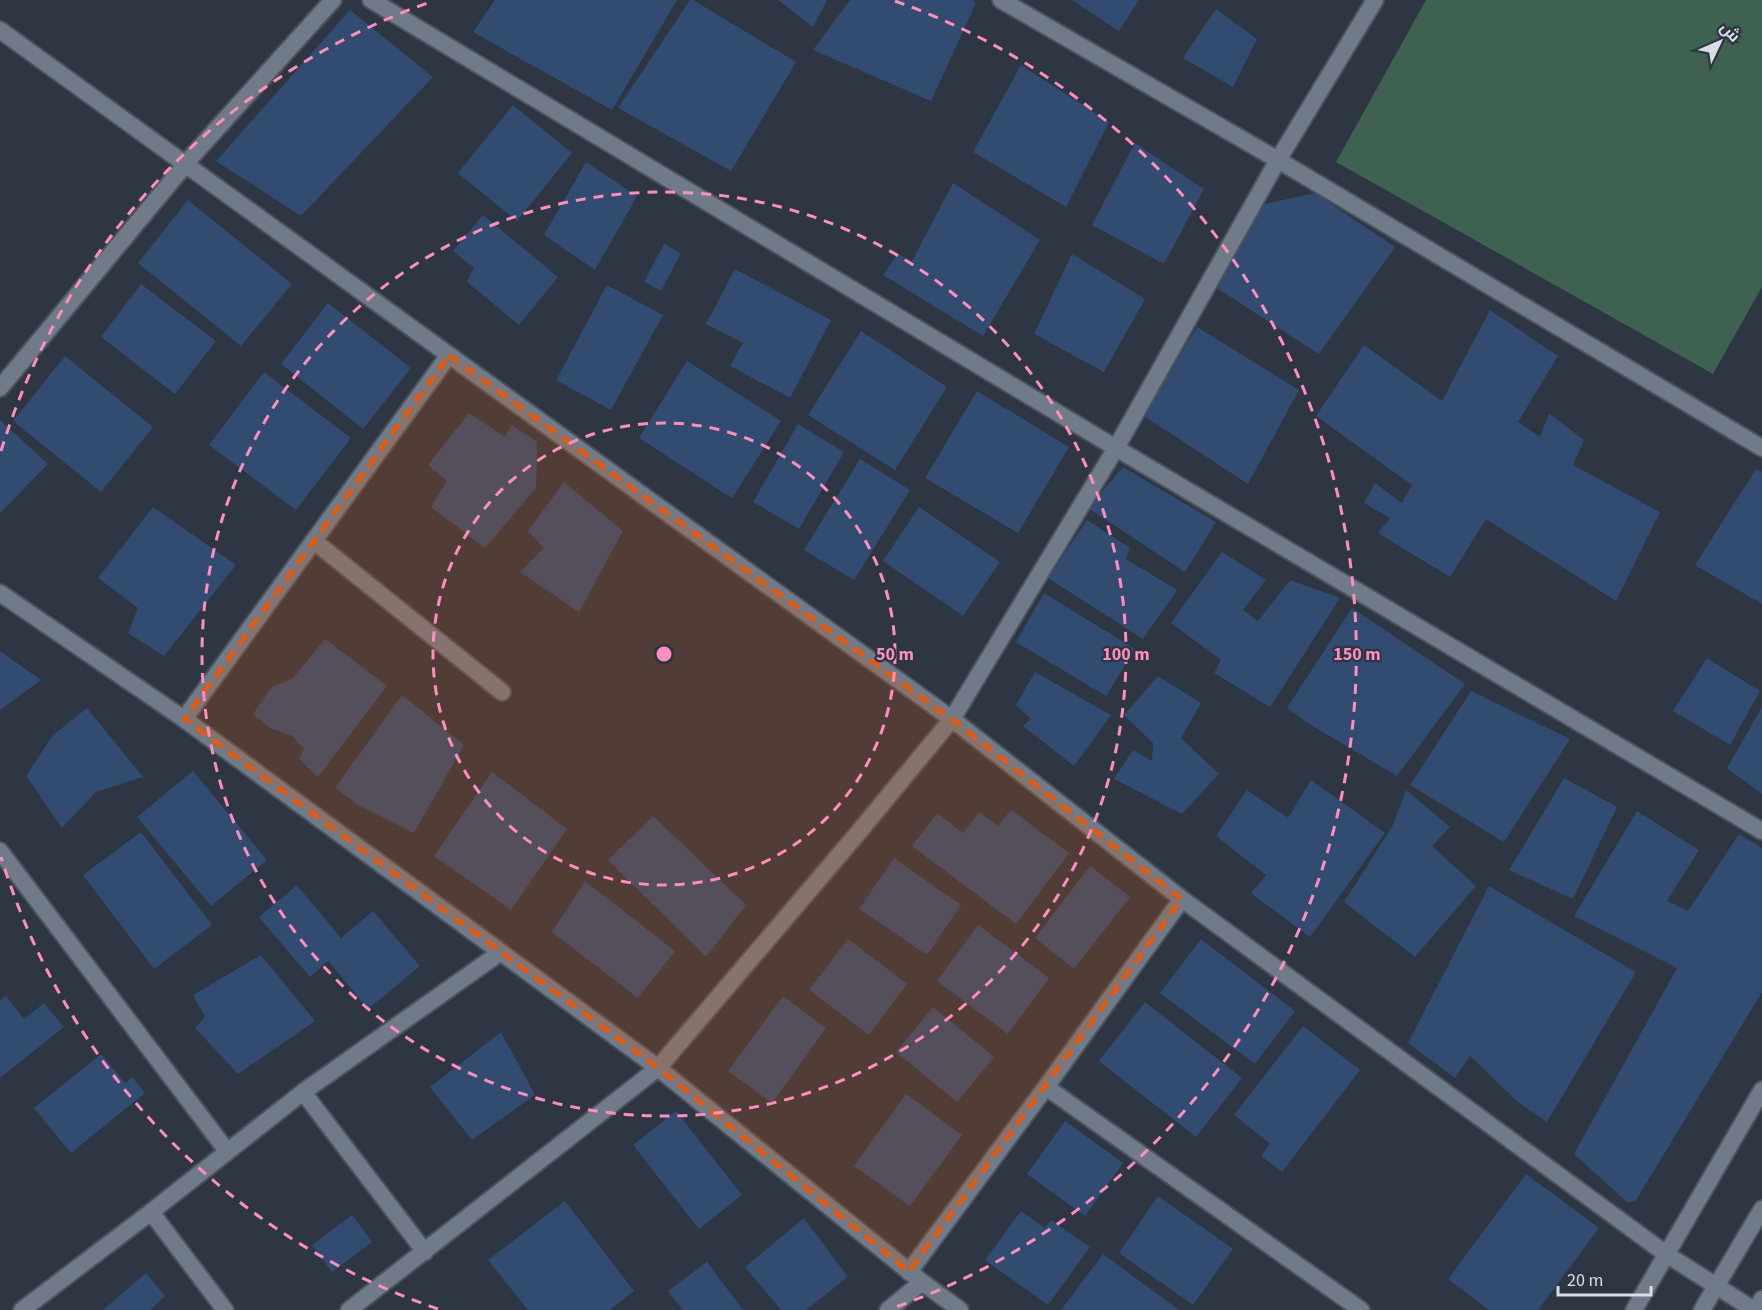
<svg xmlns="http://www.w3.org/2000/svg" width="1762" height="1310" viewBox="0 0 1762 1310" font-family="'Source Sans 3',Cairo,sans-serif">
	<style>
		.green { fill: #3e6151 }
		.building { fill: #314c70 }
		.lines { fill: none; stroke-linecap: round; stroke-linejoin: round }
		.minor-casing { stroke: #4c535d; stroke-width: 20 }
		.secondary-casing { stroke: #4c535d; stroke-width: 20 }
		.minor { stroke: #707a88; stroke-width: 16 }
		.secondary { stroke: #707a88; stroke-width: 16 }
		.marked { fill: #e8590c; fill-opacity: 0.2; stroke: #e8590c; stroke-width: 4.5; stroke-dasharray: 12 8; stroke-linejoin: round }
		.ring { fill: none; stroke: #fd8ebf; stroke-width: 3; stroke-dasharray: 10 8 }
		.centre { fill: #fd8ebf; stroke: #2d3642; stroke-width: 3 }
		.ring-label { font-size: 18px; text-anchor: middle; font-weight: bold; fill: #fd8ebf; stroke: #2d3642; stroke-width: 4.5; stroke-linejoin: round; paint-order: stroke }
	</style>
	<rect width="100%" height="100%" fill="#2d3642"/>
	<path class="green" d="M1426,0H1762V287L1713,374L1336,162Z"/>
	<path class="building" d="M495,0H677L612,110L473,32Z
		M690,0H693L796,62L731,171L618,108Z
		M778,0H827L813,27Z
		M850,0H972L976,3L931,101L813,50Z
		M1072,0H1139L1119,31Z
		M1216,9L1257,39L1233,87L1183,58Z
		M350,10L433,77L301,216L216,161Z
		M1021,65L1109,122L1066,207L973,152Z
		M513,105L572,153L517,221L458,173Z
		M1135,143L1204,189L1164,264L1092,225Z
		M586,162L637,196L595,270L544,235Z
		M953,183L1040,240L983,336L883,275L898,254L912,261Z
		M1315,193L1395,247L1319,354L1212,285L1251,207Z
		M188,200L292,284L241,346L138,263Z
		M483,215L558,277L519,325L467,282L474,268L453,251Z
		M664,244L681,253L661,291L644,282Z
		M1072,254L1145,299L1104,372L1034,334Z
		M735,269L831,320L790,398L730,366L743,343L706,324Z
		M141,284L216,341L175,394L101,337Z
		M607,285L663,315L611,410L556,380Z
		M328,303L411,368L363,429L281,364Z
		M1490,310L1558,356L1518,422L1540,437L1549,413L1584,440L1573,465L1660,512L1616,601L1486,519L1450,577L1378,533L1390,518L1364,503L1375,483L1402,503L1412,485L1316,416L1364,345L1442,401Z
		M1197,327L1299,390L1248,484L1144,416Z
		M861,331L947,387L895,470L808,415Z
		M65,356L153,427L101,492L13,421Z
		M687,361L781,421L732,498L639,438Z
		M264,372L351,438L296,510L209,445Z
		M977,391L1069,447L1018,533L925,478Z
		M469,413L505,437L512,425L537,442L536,488L485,548L431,507L447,481L428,465Z
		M0,420L48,464L0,513Z
		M798,424L844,452L799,529L753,502Z
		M860,459L910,490L854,580L804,550Z
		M1123,467L1216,522L1185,572L1088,508Z
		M1756,469L1762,472V604L1695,565Z
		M564,482L623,531L579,612L520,572L544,548L528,531Z
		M153,507L236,565L164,656L128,633L138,608L98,578Z
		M919,507L1000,562L963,616L883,561Z
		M1087,520L1130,548L1126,559L1177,590L1143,639L1048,578Z
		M1222,552L1266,580L1243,610L1258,621L1290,580L1340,598L1270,707L1214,673L1221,660L1171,623Z
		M1044,593L1135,649L1106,696L1016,642Z
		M1352,608L1465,684L1397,776L1306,722L1287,708Z
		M325,639L387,686L318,777L299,759L304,749L292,736L270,728L253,714L272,687L293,678Z
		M0,651L41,680L0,710Z
		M1707,658L1760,691L1730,745L1673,711Z
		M1035,672L1111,715L1074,766L1023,726L1031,719L1016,705Z
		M1158,676L1201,703L1181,738L1219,774L1182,814L1114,779L1133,750L1152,761L1153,743L1124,715Z
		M1471,691L1570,739L1504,842L1410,785Z
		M402,695L464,745L414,833L358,805L335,788Z
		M1762,707V794L1727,768Z
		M87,708L143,777L96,792L62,828L26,776L53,735Z
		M193,771L267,860L211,906L137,817Z
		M492,772L567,829L511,910L434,856Z
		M1564,778L1617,807L1573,899L1509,870Z
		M1311,780L1385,833L1310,937L1251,893L1266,875L1216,836L1247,790L1288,818Z
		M1406,790L1450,827L1432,846L1476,886L1415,957L1344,902L1392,827Z
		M1011,810L1069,853L1016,924L912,846L937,813L963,833L979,812L998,826Z
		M1637,811L1699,850L1667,901L1688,911L1739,834L1762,848V992L1635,1202H1627L1574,1154L1677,968L1574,916Z
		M653,816L746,905L706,957L608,860Z
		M141,832L212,925L154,969L83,875Z
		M894,858L961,905L927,955L859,909Z
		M1090,866L1130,897L1074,969L1035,938Z
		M585,881L675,951L638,998L552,932Z
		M297,885L341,938L373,911L420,966L368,1009L328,961L310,977L259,917Z
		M1489,886L1636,972L1547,1122L1518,1102L1470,1056L1455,1078L1408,1043Z
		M978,925L1049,978L1008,1034L937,981Z
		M848,939L907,984L869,1035L809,990Z
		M1201,939L1295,1011L1255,1064L1160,993Z
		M261,955L315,1021L238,1074L195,1028L205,1017L193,995Z
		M6,996L24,1019L44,1003L64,1027L0,1078V1001Z
		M783,996L826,1028L772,1103L728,1071Z
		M1145,1002L1242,1078L1196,1137L1099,1061Z
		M933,1007L994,1057L957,1102L896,1052Z
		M1303,1026L1360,1070L1282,1172L1261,1156L1270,1144L1234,1115Z
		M501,1032L535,1095L472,1140L430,1087Z
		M101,1054L125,1083L132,1077L145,1093L71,1153L34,1108Z
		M906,1094L962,1135L910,1206L854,1166Z
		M676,1111L742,1195L699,1229L633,1145Z
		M1065,1121L1123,1163L1085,1216L1027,1174Z
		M1526,1174L1599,1228L1538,1310H1489L1448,1279Z
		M1158,1196L1233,1249L1193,1305L1119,1253Z
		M565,1201L634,1291L610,1310H528L488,1260Z
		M1021,1211L1045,1228L1051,1220L1090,1247L1048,1305L985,1260Z
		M352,1215L372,1242L332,1272L312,1245Z
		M804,1218L848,1277L806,1310H781L745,1267Z
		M1103,1254L1179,1310H1061Z
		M707,1262L743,1310H683L668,1291Z
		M146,1273L165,1296L150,1310H103Z"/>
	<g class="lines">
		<g class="minor-casing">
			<path id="minor" d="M371,0L1116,448L1762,831
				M1001,0L1278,160L1762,448
				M0,30L952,719L1182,899L1666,1254L1754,1310
				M0,388L194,154L333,0
				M314,541L502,692
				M0,593L184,719L658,1068L922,1282L960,1310
				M184,719L449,355
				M0,851L227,1151
				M1046,1087L1361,1310
				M303,1092L501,952
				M909,1272L1046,1087L1182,899
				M22,1310L151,1212
				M225,1310L151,1212L303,1092L425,1252
				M349,1310L658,1068L858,833L952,719L1116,448L1278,160L1375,0
				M888,1310L922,1282
				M1634,1310L1762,1090"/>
		</g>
		<g class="secondary-casing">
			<path id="secondary" d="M1702,1310L1762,1209
				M1756,1310L1762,1299"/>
		</g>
		<use href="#minor" class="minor"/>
		<use href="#secondary" class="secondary"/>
	</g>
	<path class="marked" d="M449,355L952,719L1182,899L909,1272L658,1068L184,719Z"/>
	<g class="ring">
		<circle cx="664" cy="654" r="231"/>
		<circle cx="664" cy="654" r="462"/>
		<path d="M438 1309A693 693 0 0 1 1 857M1 451A693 693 0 0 1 433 1M895 1A693 693 0 0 1 890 1309"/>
	</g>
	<circle cx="664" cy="654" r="9" class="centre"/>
	<g class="ring-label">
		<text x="895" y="660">50 m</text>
		<text x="1126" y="660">100 m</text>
		<text x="1357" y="660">150 m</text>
	</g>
	<g transform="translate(1720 42) rotate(46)" stroke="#2d3642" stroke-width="4.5" paint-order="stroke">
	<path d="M0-4.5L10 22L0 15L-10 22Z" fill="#d9dee6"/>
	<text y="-9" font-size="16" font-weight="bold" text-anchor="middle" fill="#d9dee6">ش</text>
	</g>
	<path d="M1558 1286v9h93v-9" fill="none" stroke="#d9dee6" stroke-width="3"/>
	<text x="1567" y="1286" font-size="18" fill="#d9dee6" stroke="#2d3642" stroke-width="4.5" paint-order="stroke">20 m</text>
</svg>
